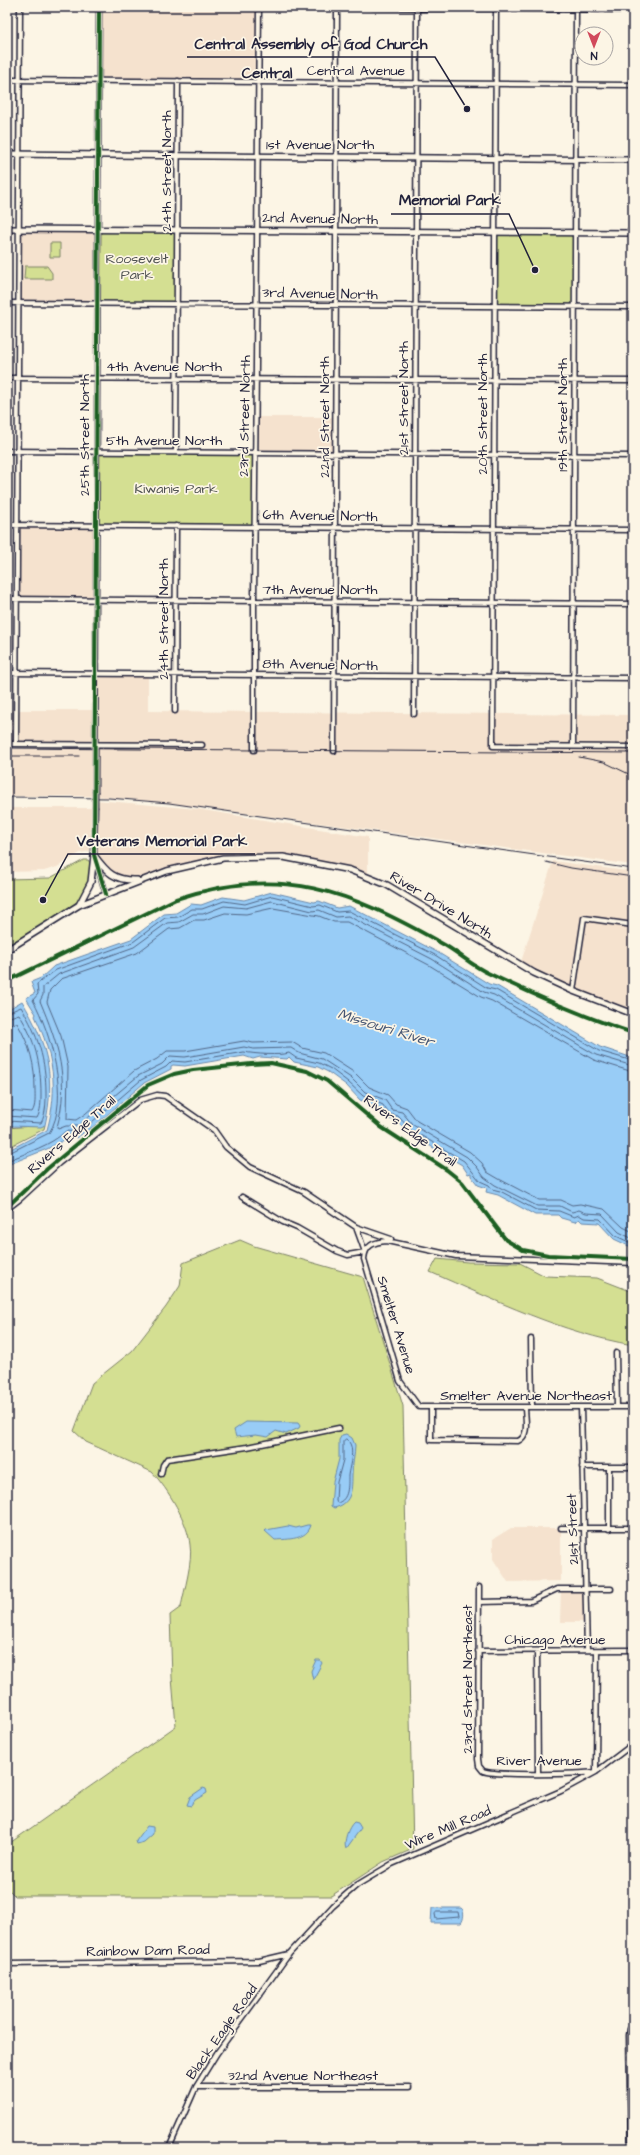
<svg xmlns="http://www.w3.org/2000/svg" width="640" height="2155" viewBox="0 0 640 2155" font-family="'Architects Daughter',sans-serif">
	<style>
		.built { fill: #f5e2ce }
		.green { fill: #d4df92; stroke: #7b8066 }
		.water { fill: #98ccf6; stroke: #6988ab }
		.lines { fill: none; stroke-linecap: round; stroke-linejoin: round }
		.shore { stroke: #516686; stroke-width: 1 }
		.minor-casing { stroke: #22223b; stroke-width: 7 }
		.major-casing { stroke: #22223b; stroke-width: 8 }
		.minor { stroke: #fcf5e5; stroke-width: 4 }
		.major { stroke: #fcf5e5; stroke-width: 5 }
		.rail { stroke: #22223b; stroke-width: 1 }
		.minor-bridge-casing { stroke: #22223b; stroke-width: 7; stroke-linecap: butt }
		.minor-bridge { stroke: #fcf5e5; stroke-width: 4 }
		.cycleway-casing { stroke: #fcf5e5; stroke-width: 6 }
		.cycleway { stroke: #1b5e20; stroke-width: 4 }
		.labels { text-anchor: middle; dominant-baseline: central; stroke-width: 3.5; stroke-linejoin: round; paint-order: stroke }
		.street-label { font-size: 14px; fill: #22223b; stroke: #fcf5e5 }
		.park-label { font-size: 14px; fill: #4e5151; stroke: #fcf5e5 }
		.neighbourhood-label { font-size: 15px; font-weight: bold; fill: #22223b; stroke: #fcf5e5 }
		.water-label { font-size: 15px; font-style: italic; fill: #455573; stroke: #fcf5e5 }
		.leader { fill: none; stroke: #22223b; stroke-width: 1.5 }
		.callout-dot { fill: #22223b; stroke: #fcf5e5; stroke-width: 1.5 }
		.callout-label { font-size: 15px; text-anchor: middle; font-weight: bold; fill: #22223b; stroke: #fcf5e5; stroke-width: 3.5; stroke-linejoin: round; paint-order: stroke }
	</style>
	<rect width="100%" height="100%" fill="#fcf5e5"/>
	<filter id="ink" filterUnits="userSpaceOnUse"><feTurbulence type="fractalNoise" baseFrequency=".025" numOctaves="2"/><feDisplacementMap in="SourceGraphic" scale="8" xChannelSelector="R" yChannelSelector="G"/><feConvolveMatrix kernelMatrix="1 2 1 2 8 2 1 2 1" color-interpolation-filters="sRGB"/></filter>
	<g filter="url(#ink)">
		<path class="built" d="M99,7H259L258,81L98,80Z
			M18,229H98L97,304H18Z
			M256,417H335V453H256Z
			M17,525L97,526L96,599H17Z
			M96,674H148V711L633,715V865L169,803L95,796H7V749H95L96,745L7,744V710H96Z
			M95,800L197,809L368,837V877L350,870L283,857L223,858L143,879L124,880L118,878L94,855Z
			M7,808H91L90,851L80,853L57,867L44,871L7,872Z
			M553,861L633,872V1014L520,965Z
			M511,1528H561V1581L508,1582L493,1559V1539Z
			M561,1589H585L586,1622H560Z"/>
		<path class="green" d="M98,229L178,230L177,304H97Z
			M495,233L575,234L574,307H495Z
			M50,243H60V257H50Z
			M25,266H47L52,273V279H24Z
			M96,452L256,453L254,527L97,526Z
			M84,860H88L91,864C91,878 85,897 73,905C54,920 28,933 7,946V879L50,878Z
			M45,1125L44,1129L7,1148V1128Z
			M240,1240L254,1246L363,1277L403,1406L413,1849L383,1862L331,1896H15L7,1888V1845L176,1726L172,1678L170,1615L181,1607C184,1590 193,1562 190,1545C188,1522 168,1489 152,1472L86,1442L74,1431L92,1383L132,1351L166,1307L180,1286L183,1263Z
			M437,1259L468,1262L520,1263L545,1276L597,1278L633,1292V1345C562,1333 495,1300 430,1272Z"/>
		<path class="water" d="M272,892L314,902L319,901L337,908L349,906L437,952L489,984L497,986L600,1047L633,1058V1248L614,1239L599,1223L582,1222L579,1219L575,1222L561,1218L558,1215H535L498,1195L486,1192L487,1188L478,1185L471,1176V1173L468,1174L462,1165L407,1132L396,1120L387,1119L380,1108L360,1100L346,1085L328,1072L318,1067L294,1062L289,1057L287,1059L260,1057L253,1059L244,1056L185,1066L173,1065L171,1066V1069L144,1083L94,1126L76,1138L74,1135H67L66,1139L47,1149L7,1165V1151L47,1130C59,1087 53,1055 35,1016L36,1014L26,998L35,993L31,982L41,978L54,966L131,939L164,914L176,913L191,904L201,905L223,897L244,900Z
			M22,1001C47,1043 56,1076 45,1125L41,1127L12,1126L7,1124V1010Z
			M246,1422L298,1423L300,1426L299,1428L286,1434L276,1431L268,1437L256,1435L236,1437L234,1430Z
			M346,1434L352,1438L355,1445C355,1455 352,1466 352,1476C352,1491 351,1504 334,1508L331,1506L333,1482L339,1459V1440L342,1435Z
			M307,1525H311C307,1540 288,1539 275,1540L265,1531L266,1530L288,1526L296,1528Z
			M316,1660H320L322,1663L313,1680L311,1671Z
			M203,1788L206,1789L207,1793L195,1800L191,1806L187,1805L190,1797Z
			M354,1822L358,1823L361,1828L346,1849C343,1842 348,1827 354,1822Z
			M147,1826L153,1827V1834L144,1842L137,1844L136,1841Z
			M432,1908H461C465,1910 464,1920 461,1923H431Z"/>
		<g class="lines">
			<path class="shore" d="M7,1013L21,1007C38,1034 46,1061 46,1093C46,1102 46,1114 41,1123L7,1121
				M7,1018L19,1014C35,1039 41,1064 41,1094C41,1102 41,1111 37,1118L7,1116
				M7,1024L17,1023C30,1045 35,1065 35,1090C35,1097 36,1106 32,1112L7,1110
				M633,1066L596,1055L494,995L484,992L432,959L348,916L336,917L319,910L312,911L272,901L246,908L224,906L203,914H193L179,922L167,923L134,947L59,974L43,987V995L40,1001C58,1044 70,1080 57,1127L58,1129L66,1126H78L138,1076L162,1064L170,1056L185,1057L244,1047L253,1049L291,1048L299,1053L322,1059L351,1078L365,1092L385,1100L392,1110L402,1112L413,1125L467,1157L477,1167L484,1177L495,1185L537,1206H560L572,1212L579,1210L586,1213L602,1214L619,1232L633,1239
				M633,1072L594,1060L492,1001L481,997L429,965L347,922H334L319,916L273,908L246,914L225,913L204,920H194L180,928L169,929L137,953L61,979L50,990L47,1002L61,1036L68,1067L67,1119L76,1120L85,1114L134,1071L157,1059L167,1051H185L244,1041L253,1043L292,1042L302,1048L324,1053L355,1073L369,1087L388,1095L396,1104L407,1108L417,1121L470,1152L482,1163L487,1172L499,1179L539,1200H561L572,1205L580,1204L604,1209L623,1227L633,1232
				M7,1154L49,1133C71,1100 50,1031 33,1000L38,994L37,984L56,970L133,942L165,918L178,917L192,909H202L224,901L245,904L272,896L313,906L320,905L337,912L349,911L435,955L487,988L496,990L599,1051L633,1061
				M7,1161C28,1152 50,1146 66,1131L78,1132L92,1122L141,1080L166,1067L172,1061L185,1062L244,1052C254,1054 280,1056 289,1053L296,1058L319,1063L331,1069L348,1082L363,1096L383,1105L389,1114L398,1116L410,1129L464,1161L480,1181L489,1185L492,1189L500,1191L536,1210L559,1211L574,1217L579,1215L584,1218L600,1219L616,1236L633,1244
				M346,1439C357,1446 349,1466 348,1476C348,1485 349,1500 337,1503L336,1501L337,1482L343,1460V1442Z
				M437,1912H458L459,1917L436,1919L435,1914Z"/>
			<g class="minor-casing">
				<path id="minor" d="M373,7L633,10
					M496,7L493,746L633,747
					M7,80L633,85
					M7,303L633,307
					M7,378L633,381
					M7,451L633,456
					M176,452L178,81
					M7,525L633,530
					M7,599L633,604
					M7,673L633,678
					M175,711L176,526
					M414,714L417,7
					M7,744L202,745
					M16,744L20,7
					M573,746L576,7
					M254,750V601L259,7
					M334,751L337,7
					M95,791L99,7
					M95,808L94,855L106,894
					M573,991L584,918L633,925
					M242,1197L283,1222L297,1228L337,1251L348,1255L365,1252L356,1227
					M7,1209L20,1199L59,1163L140,1100L157,1095L165,1096L214,1130L226,1147L250,1167L304,1192L356,1227L391,1239
					M633,1263L456,1256L387,1241C374,1242 365,1245 364,1259L400,1381L419,1407H633
					M531,1339L532,1407
					M616,1353L617,1407
					M431,1407V1440L518,1441C530,1436 525,1419 525,1407
					M581,1407L587,1650
					M582,1467H633
					M609,1467V1529
					M161,1474L163,1465L167,1459L247,1447L339,1428
					M561,1528H633
					M479,1587L478,1759L479,1766L483,1771C495,1776 579,1774 596,1772L597,1651
					M479,1602L531,1601L557,1589H611
					M478,1651L633,1650
					M537,1651L538,1773
					M7,1964L259,1961L289,1954
					M196,2087H409
					M631,2147L629,2035L630,2029L633,2025
					M169,2148L196,2087L217,2053L289,1954L333,1906L357,1885L392,1864L561,1791L596,1772L633,1744
					M594,2148L632,2147"/>
			</g>
			<g class="major-casing">
				<path id="major" d="M7,154L633,160
					M7,229L633,233
					M94,855C107,873 115,881 137,880
					M79,905L91,882L94,855
					M7,950L79,905L167,871L223,858L283,857L350,870L387,885L534,973L573,991L633,1014"/>
			</g>
			<use href="#minor" class="minor"/>
			<use href="#major" class="major"/>
			<path class="rail" d="M7,748L633,753
				M7,756H79
				M579,757L604,762L633,776
				M7,797L109,798L169,803L633,869
				M546,862L571,868L633,877"/>
			<g class="minor-bridge-casing">
				<path id="minor-bridge" d="M95,808V791"/>
			</g>
			<use href="#minor-bridge" class="minor-bridge"/>
			<g class="cycleway-casing">
				<path id="cycleway" d="M99,7L94,855L106,894
					M7,981L176,899C282,864 349,891 441,943C458,952 472,966 490,974C536,996 584,1017 633,1033
					M7,1207L47,1169L148,1085L174,1074L193,1070L251,1064L271,1063L307,1071L327,1081L381,1127L447,1170L462,1182L506,1240L523,1250L548,1255L633,1259"/>
			</g>
			<use href="#cycleway" class="cycleway"/>
		</g>
	</g>
	<g class="labels">
		<g class="street-label">
			<text x="356" y="71">Central Avenue</text>
			<text x="320" y="145">1st Avenue North</text>
			<text transform="translate(167 171) rotate(-90)">24th Street North</text>
			<text transform="translate(320 219) rotate(1)">2nd Avenue North</text>
			<text transform="translate(320 294) rotate(1)">3rd Avenue North</text>
			<text x="164" y="367">4th Avenue North</text>
			<text transform="translate(404 398) rotate(-90)">21st Street North</text>
			<text transform="translate(483 414) rotate(-90)">20th Street North</text>
			<text transform="translate(563 415) rotate(-90)">19th Street North</text>
			<text transform="translate(245 416) rotate(-89)">23rd Street North</text>
			<text transform="translate(325 417) rotate(-90)">22nd Street North</text>
			<text transform="translate(85 435) rotate(-90)">25th Street North</text>
			<text x="164" y="441">5th Avenue North</text>
			<text transform="translate(320 516) rotate(1)">6th Avenue North</text>
			<text x="320" y="590">7th Avenue North</text>
			<text transform="translate(164 619) rotate(-90)">24th Street North</text>
			<text transform="translate(320 665) rotate(1)">8th Avenue North</text>
			<text transform="translate(441 905) rotate(31)">River Drive North</text>
			<text transform="translate(410 1131) rotate(36)">Rivers Edge Trail</text>
			<text transform="translate(72 1135) rotate(-41)">Rivers Edge Trail</text>
			<text transform="translate(396 1325) rotate(73)">Smelter Avenue</text>
			<text x="526" y="1396">Smelter Avenue Northeast</text>
			<text transform="translate(573 1529) rotate(-92)">21st Street</text>
			<text x="555" y="1640">Chicago Avenue</text>
			<text transform="translate(468 1679) rotate(-90)">23rd Street Northeast</text>
			<text x="539" y="1761">River Avenue</text>
			<text transform="translate(448 1828) rotate(-23)">Wire Mill Road</text>
			<text transform="translate(148 1951) rotate(-1)">Rainbow Dam Road</text>
			<text transform="translate(222 2032) rotate(-55)">Black Eagle Road</text>
			<text x="303" y="2076">32nd Avenue Northeast</text>
		</g>
		<g class="park-label">
			<text x="137" y="259">Roosevelt<tspan x="137" dy="16">Park</tspan></text>
			<text x="176" y="489">Kiwanis Park</text>
		</g>
		<g class="neighbourhood-label">
			<text x="267" y="73">Central</text>
		</g>
		<g class="water-label">
			<text transform="translate(386 1028) rotate(17)">Missouri River</text>
		</g>
	</g>
	<path class="leader" d="M467 109L435 57H187M535 270L509 214H391M43 900L68 854H255"/>
	<g class="callout-dot">
		<circle cx="467" cy="109" r="4"/>
		<circle cx="535" cy="270" r="4"/>
		<circle cx="43" cy="900" r="4"/>
	</g>
	<g class="callout-label">
		<text x="311" y="49">Central Assembly of God Church</text>
		<text x="450" y="205">Memorial Park</text>
		<text x="162" y="846">Veterans Memorial Park</text>
	</g>
	<rect width="640" height="2155" fill="none" stroke="#fcf5e5" stroke-width="24"/>
	<rect x="12" y="12" width="616" height="2131" fill="none" stroke="#22223b" stroke-width="1.5" filter="url(#ink)"/>
	<g transform="translate(594 46) rotate(180)"><circle r="19" fill="#fcf5e5" stroke="#a5a1a1"/>
	<path d="M0-3L7 15L0 10L-7 15Z" fill="#d1495b"/>
	<text y="-6" font-size="11" font-weight="bold" text-anchor="middle" fill="#22223b">N</text>
	</g>
</svg>
